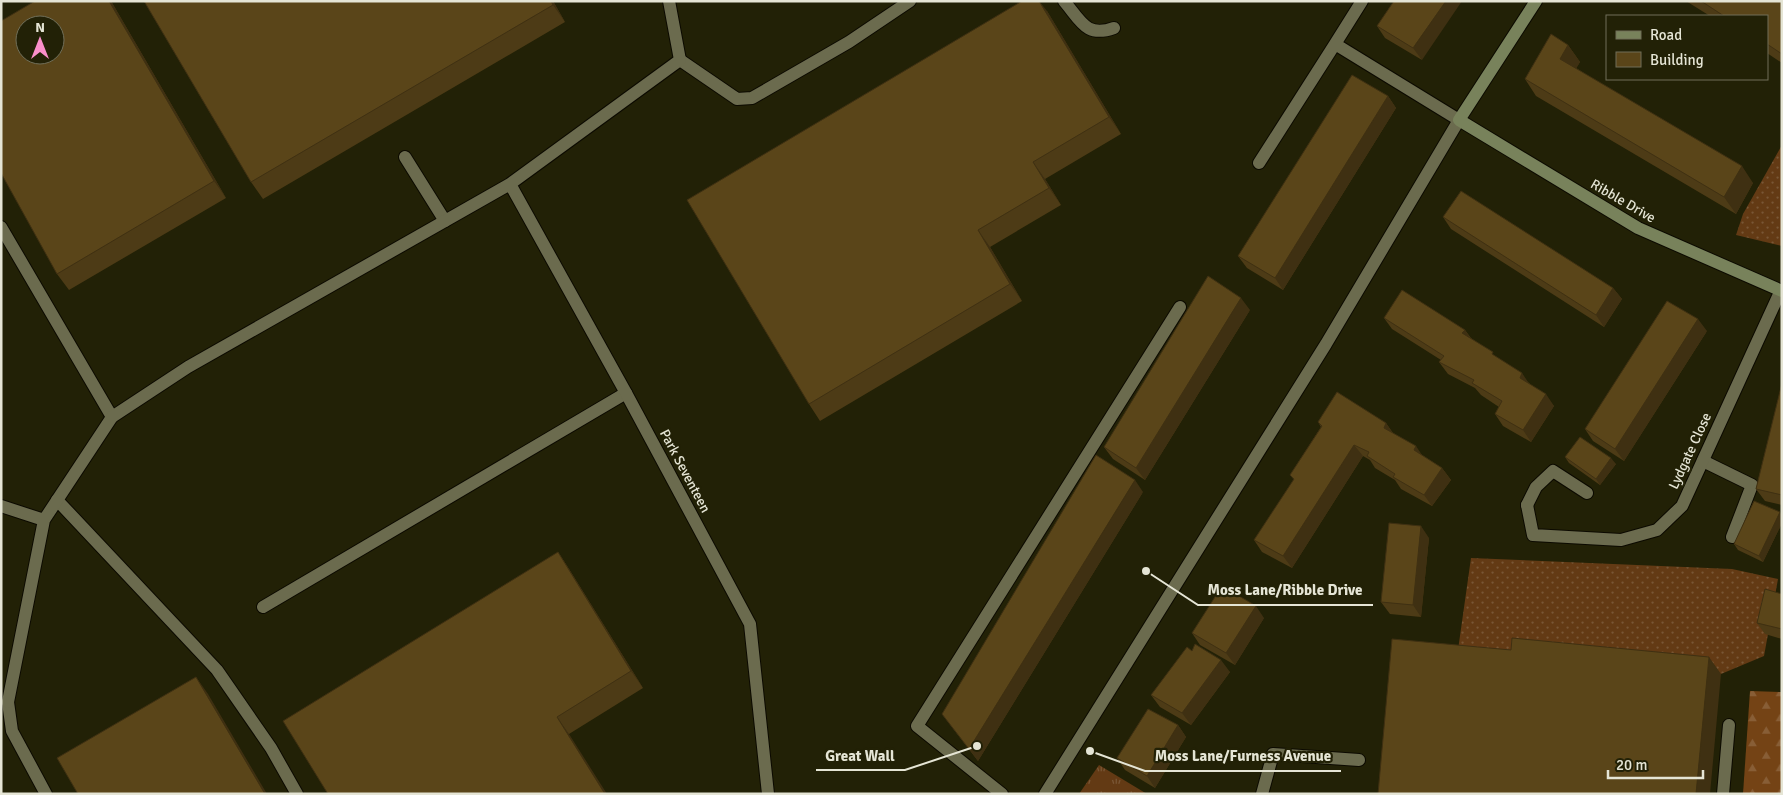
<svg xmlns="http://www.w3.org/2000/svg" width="1783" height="795" viewBox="0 0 1783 795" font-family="Signika,sans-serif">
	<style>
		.grass { fill: url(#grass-dots) }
		.forest { fill: url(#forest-firs) }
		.park { fill: url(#park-tufts) }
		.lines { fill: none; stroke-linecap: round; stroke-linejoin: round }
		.lane-casing { stroke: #0c0a00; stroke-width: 14 }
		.street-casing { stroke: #0c0a00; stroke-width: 14 }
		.secondary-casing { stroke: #0c0a00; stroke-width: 14 }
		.lane { stroke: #6b6b4e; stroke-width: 12 }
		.street { stroke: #6b6b4e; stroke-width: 12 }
		.secondary { stroke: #78825b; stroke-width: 12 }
		.wall { fill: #4d3b16 }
		.shaded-wall { fill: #3f3012 }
		.building { fill: #5a4519; stroke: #3f3012; fill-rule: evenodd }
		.labels { text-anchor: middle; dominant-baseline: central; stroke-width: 4.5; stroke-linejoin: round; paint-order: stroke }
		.street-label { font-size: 14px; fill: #e5e5d5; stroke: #222106 }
		.leader { fill: none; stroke: #e5e5d5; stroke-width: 2 }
		.callout-dot { fill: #e5e5d5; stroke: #222106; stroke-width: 2 }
		.callout-label { font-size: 15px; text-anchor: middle; font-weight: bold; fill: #e5e5d5; stroke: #222106; stroke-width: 4.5; stroke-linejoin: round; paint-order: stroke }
	</style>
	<defs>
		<pattern id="grass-dots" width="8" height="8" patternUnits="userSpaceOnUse" patternTransform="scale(1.25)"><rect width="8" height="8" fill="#633a14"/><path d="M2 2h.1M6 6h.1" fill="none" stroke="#795635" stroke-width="1.8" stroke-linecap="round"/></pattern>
		<pattern id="forest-firs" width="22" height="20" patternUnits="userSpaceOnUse" patternTransform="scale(1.25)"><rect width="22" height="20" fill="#744315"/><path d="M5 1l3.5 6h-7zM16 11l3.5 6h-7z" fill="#885e36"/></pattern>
		<pattern id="park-tufts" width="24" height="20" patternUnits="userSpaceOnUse" patternTransform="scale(1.25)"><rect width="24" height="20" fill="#633a14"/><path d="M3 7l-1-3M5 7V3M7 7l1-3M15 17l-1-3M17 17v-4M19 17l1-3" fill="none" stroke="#795635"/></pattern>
	</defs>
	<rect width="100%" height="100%" fill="#222106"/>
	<path class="grass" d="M1782,145V246L1736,235L1743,214Z
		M1471,558L1732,569L1778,579L1764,656L1721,674L1458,650Z"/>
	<path class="forest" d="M1750,691L1782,692V794H1743Z"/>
	<path class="park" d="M1099,765L1147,794H1079Z"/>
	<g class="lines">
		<g class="lane-casing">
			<path id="lane" d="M1064,1C1081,21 1086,38 1114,28
				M1362,1L1335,44L1459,120
				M680,60L737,99L752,98L849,42L910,1
				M405,157L445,221
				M1259,163L1335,44
				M1,227L112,417
				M1703,461L1752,485L1732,537
				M57,500L217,670L271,748L297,794
				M1527,505L1536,487L1553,471L1587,493
				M263,607L626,393
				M8,702L12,731L46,794
				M1002,794L917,726L1180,307
				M1262,794L1273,754L1359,760
				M1723,794L1729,725"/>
		</g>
		<g class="street-casing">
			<path id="street" d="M510,184L626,393L750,624L768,794
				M1527,505L1533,535L1621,540L1657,530L1682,506L1781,290
				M1,506L44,520
				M8,702L44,520L112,417L188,367L510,184L680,60L669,1
				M1045,794L1326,344L1459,120"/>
		</g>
		<g class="secondary-casing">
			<path id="secondary" d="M1536,1L1459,120L1638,228L1782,291"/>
		</g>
		<use href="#lane" class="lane"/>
		<use href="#street" class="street"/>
		<use href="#secondary" class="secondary"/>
	</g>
	<path class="wall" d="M35,1H111L226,198L69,290L57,274Z
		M144,1H553L565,22L263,199L251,182Z
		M1394,1L1422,60L1385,38L1377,26Z
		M1686,1H1782V63L1767,53V16H1710Z
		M1047,11L1121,134L1045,179L1061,205L990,247L1022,301L820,421L809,404Z
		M1568,45L1580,62L1576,68L1753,183L1736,214L1536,96L1525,79Z
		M1388,96L1396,108L1283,290L1247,268L1238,256Z
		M1443,217L1613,288L1622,299L1604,327L1451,229Z
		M1250,310L1145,480L1113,459L1104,447Z
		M1384,318L1465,330L1471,338L1497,358L1529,383L1554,406L1531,442L1503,426L1495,414L1499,407L1481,395L1475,388L1448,374L1439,362L1441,360L1392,329Z
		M1707,331L1624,461L1593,441L1585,429Z
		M1782,383V505L1765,501L1756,489Z
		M1318,422L1386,423L1393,433L1422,455L1442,468L1451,480L1432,506L1401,489L1395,480L1375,468L1370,460L1363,456L1292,568L1262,552L1254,540L1294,480L1290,475L1321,427Z
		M1565,457L1616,464L1600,485L1569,463Z
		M1143,492L978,761L942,714Z
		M1782,516V523L1763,562L1738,550L1734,544Z
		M1429,538L1421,617L1390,614L1381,602Z
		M558,552L569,569L643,688L569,734L328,794Z
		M1782,594V639L1765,634L1757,623Z
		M1264,618L1235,665L1200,645L1192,633Z
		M1192,651L1230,672L1191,725L1160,707L1151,695Z
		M1178,725L1186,737L1155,788L1125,770L1117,758Z"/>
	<path class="shaded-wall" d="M109,1H111L226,198L214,181Z
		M551,1H553L565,22L553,5Z
		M1039,1L1047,11L1121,134L1109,117Z
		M1446,1H1462L1422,60L1413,48Z
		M1568,45L1580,62L1572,76L1560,59Z
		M1388,96L1396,108L1283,290L1275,278Z
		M1033,162L1045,179L1061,205L1049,188Z
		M1742,166L1753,183L1736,214L1724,197Z
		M978,230L990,247L1022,301L1010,284Z
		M1613,288L1622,299L1604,327L1596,315Z
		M1241,298L1250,310L1145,480L1136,468Z
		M1698,319L1707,331L1624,461L1615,449Z
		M1465,330L1473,342L1462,333Z
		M1522,373L1530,385L1520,378Z
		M1546,394L1554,406L1531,442L1523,430Z
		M1386,423L1394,435L1384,428Z
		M1354,445L1363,456L1292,568L1283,556Z
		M1416,446L1424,458L1414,450Z
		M1611,458L1616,464L1600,485L1596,479Z
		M1442,468L1451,480L1432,506L1424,495Z
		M1135,480L1143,492L978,761L969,749Z
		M1780,512L1782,516V523L1763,562L1759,556Z
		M1421,526L1429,538L1421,617L1413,605Z
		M558,552L569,569L643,688L631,671Z
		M1256,606L1264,618L1235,665L1226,653Z
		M1709,657L1721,674L1710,794H1696Z
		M1221,660L1230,672L1191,725L1182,713Z
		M196,677L208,694L267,794H265Z
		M557,717L569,734L607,794H605Z
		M1178,725L1186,737L1155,788L1147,776Z"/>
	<path class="building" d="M35,1H109L214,181L57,274L1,173V21ZM25,25H55V55H25Z
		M144,1H551L553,5L251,182Z
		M1022,1H1039L1109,117L1033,162L1049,188L978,230L1010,284L809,404L687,200Z
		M1394,1H1446L1413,48L1377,26Z
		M1701,1H1782V54L1767,44V16H1724Z
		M1551,34L1568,45L1560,59L1742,166L1724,197L1525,79Z
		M1352,75L1388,96L1275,278L1238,256Z
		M1461,191L1613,288L1596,315L1443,217Z
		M1208,276L1241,298L1136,468L1104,447Z
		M1402,290L1465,330L1462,333L1493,352L1492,354L1522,373L1520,378L1546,394L1523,430L1495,414L1502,401L1472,383L1474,380L1439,362L1444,356L1384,318Z
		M1667,301L1698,319L1615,449L1585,429Z
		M1782,383V495L1756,489Z
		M1337,392L1386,423L1384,428L1416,446L1414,450L1442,468L1424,495L1393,477L1395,474L1367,456L1369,452L1354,445L1283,556L1254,540L1294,479L1290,475L1322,426L1318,422Z
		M1580,437L1611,458L1596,479L1565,457Z
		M1096,455L1135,480L969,749L942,714Z
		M1754,501L1780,512L1759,556L1734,544Z
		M1389,523L1421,526L1413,605L1381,602Z
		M558,552L631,671L557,717L605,794H328L283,721Z
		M1222,586L1256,606L1226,653L1192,633Z
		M1765,589L1782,594V629L1757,623Z
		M1512,638L1709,657L1696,794H1378L1392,639L1511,650Z
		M1195,644L1221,660L1182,713L1151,695L1187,647L1192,651Z
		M196,677L265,794H78L57,758Z
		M1148,709L1178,725L1147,776L1117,758Z"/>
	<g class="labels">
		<g class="street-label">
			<text transform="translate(1623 201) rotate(30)">Ribble Drive</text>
			<text transform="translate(1690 451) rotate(-65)">Lydgate Close</text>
			<text transform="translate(685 471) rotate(62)">Park Seventeen</text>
		</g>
	</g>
	<path class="leader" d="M1146 571L1198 605H1373M977 746L905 770H816M1090 751L1145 771H1341"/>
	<g class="callout-dot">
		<circle cx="1146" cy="571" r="5"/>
		<circle cx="977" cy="746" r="5"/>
		<circle cx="1090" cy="751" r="5"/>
	</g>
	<g class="callout-label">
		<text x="1285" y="595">Moss Lane/Ribble Drive</text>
		<text x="860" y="761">Great Wall</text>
		<text x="1243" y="761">Moss Lane/Furness Avenue</text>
	</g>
	<rect width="1783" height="795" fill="none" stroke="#e5e5d5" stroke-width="5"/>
	<rect x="1606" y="15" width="162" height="65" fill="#222106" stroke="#706f59"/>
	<rect x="1616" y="31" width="25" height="8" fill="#78825b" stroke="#706f59"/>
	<text x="1650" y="40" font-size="15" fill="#e5e5d5">Road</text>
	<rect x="1616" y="52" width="25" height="15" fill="#5a4519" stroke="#706f59"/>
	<text x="1650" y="65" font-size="15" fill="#e5e5d5">Building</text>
	<g transform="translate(40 40)"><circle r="24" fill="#222106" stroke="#706f59"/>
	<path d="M0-4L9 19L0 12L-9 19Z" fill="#f98fca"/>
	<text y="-8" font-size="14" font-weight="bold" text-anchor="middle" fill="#e5e5d5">N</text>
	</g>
	<path d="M1608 770v8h95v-8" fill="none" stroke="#e5e5d5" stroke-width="2.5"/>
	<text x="1616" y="770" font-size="15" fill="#e5e5d5" stroke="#222106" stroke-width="4" paint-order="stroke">20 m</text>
</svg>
